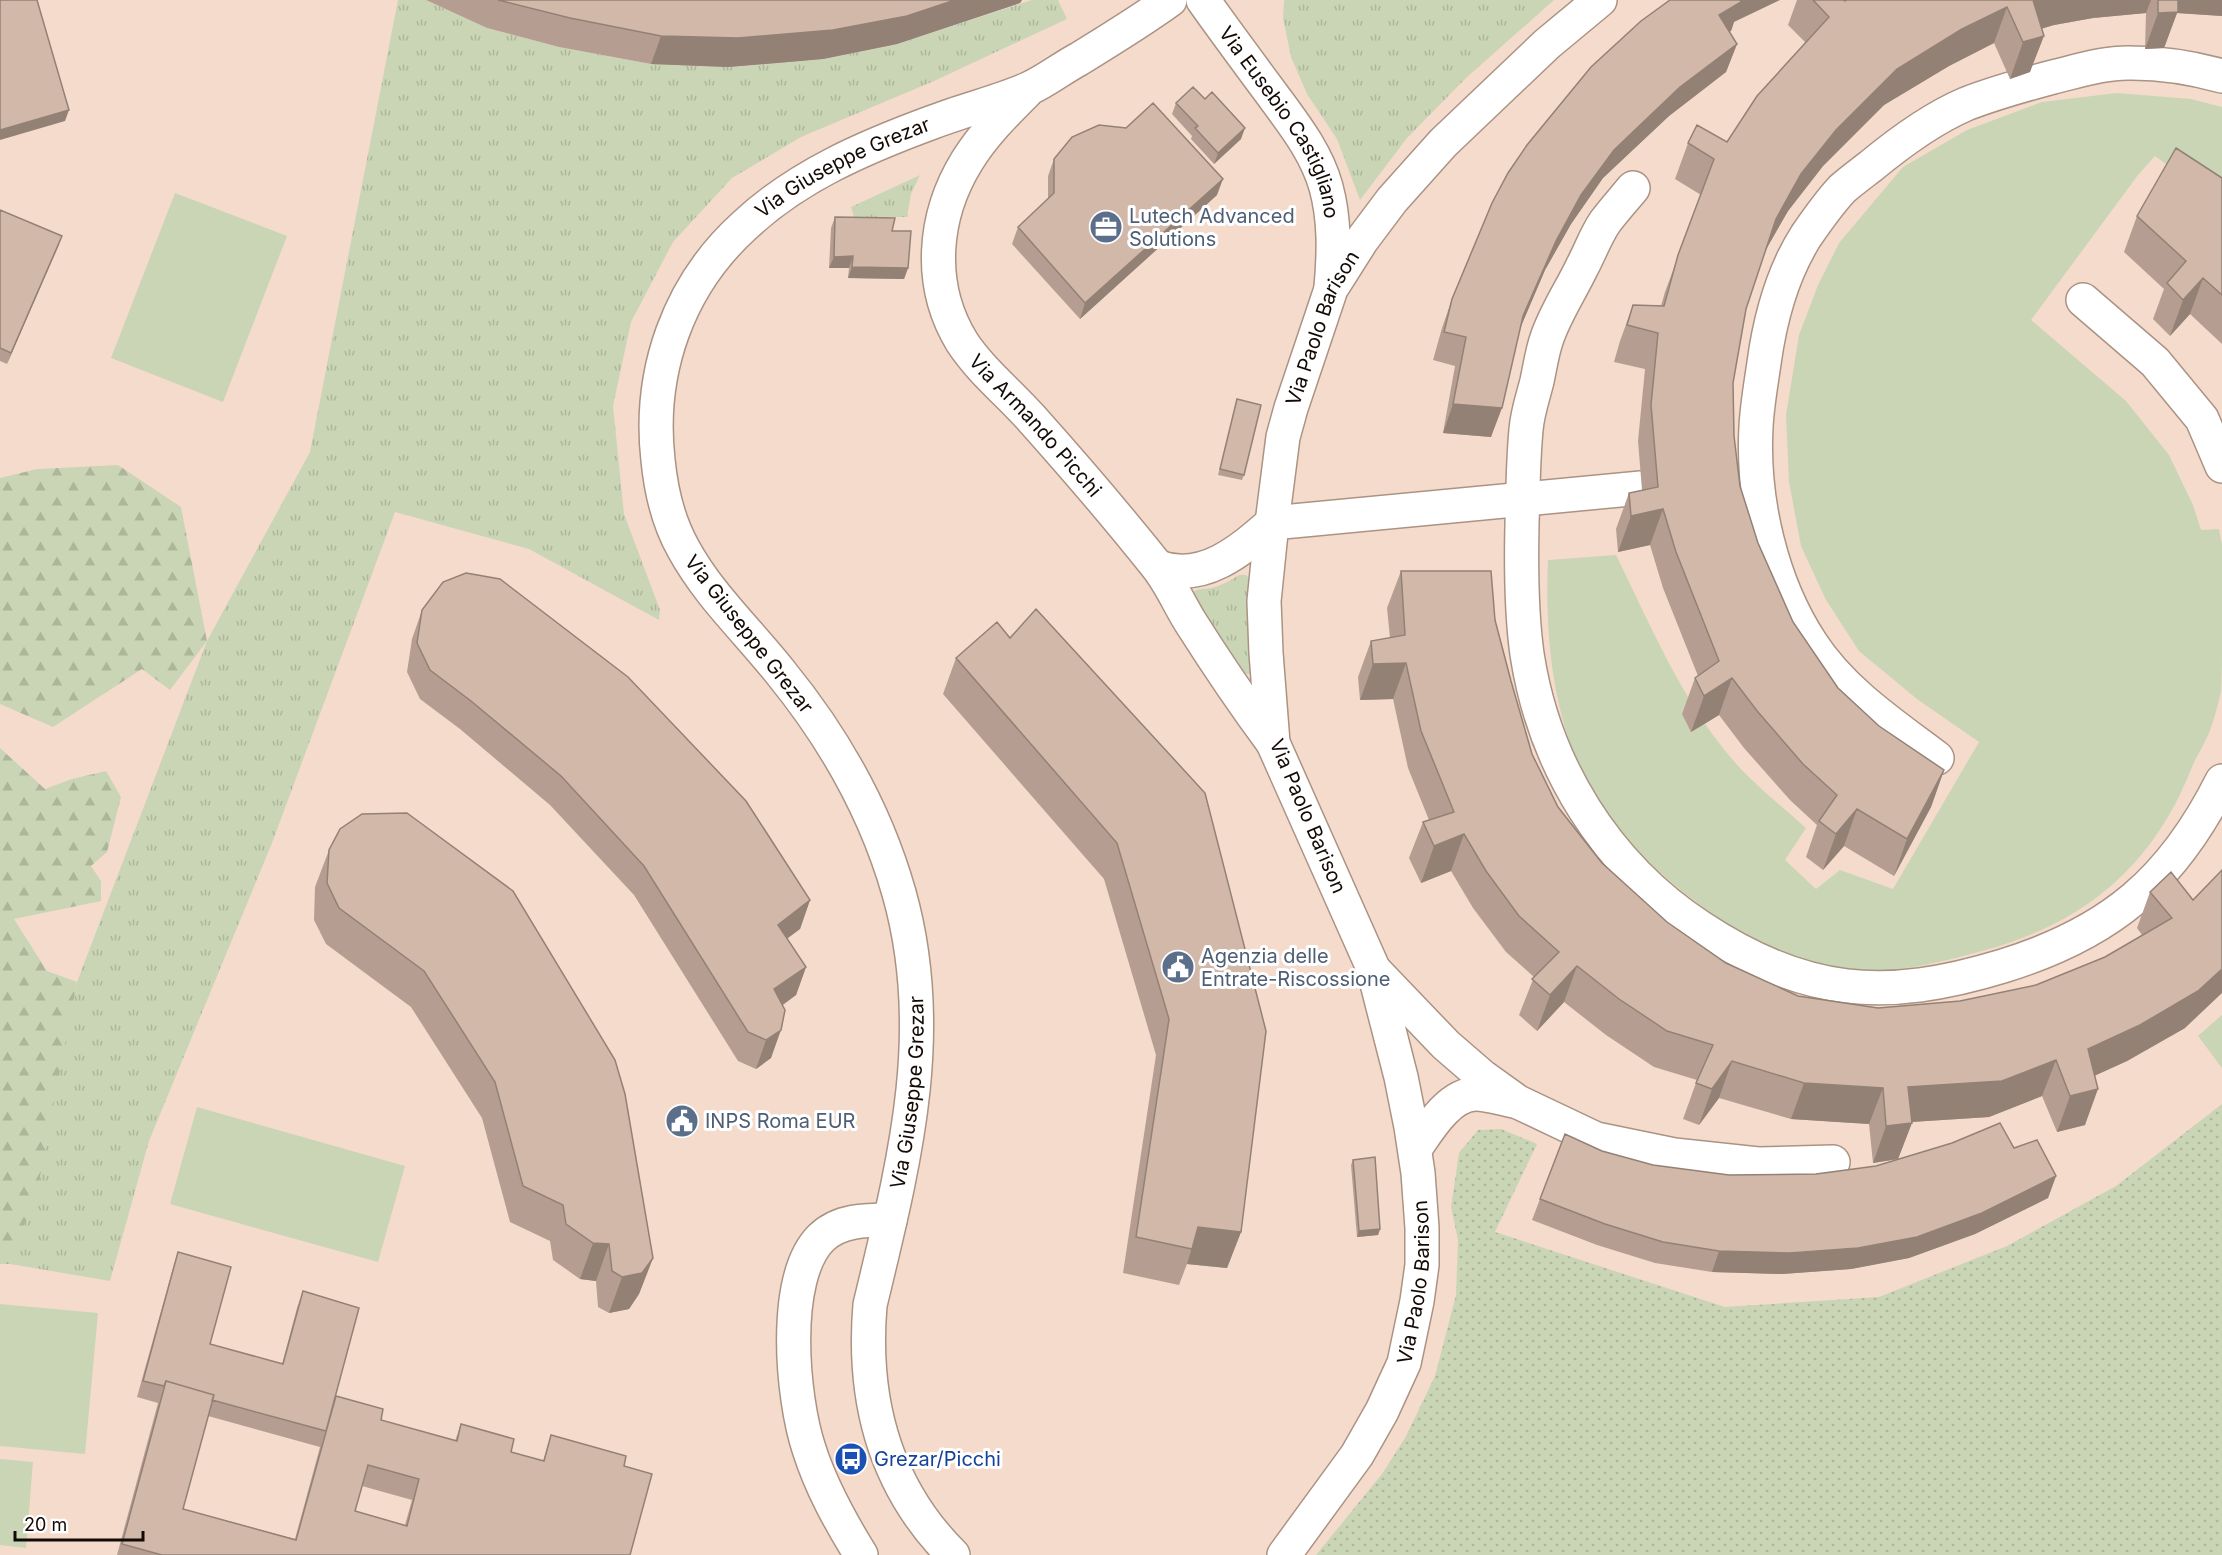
<svg xmlns="http://www.w3.org/2000/svg" width="2222" height="1555" viewBox="0 0 2222 1555" font-family="Inter,sans-serif">
	<style>
		.grass { fill: url(#grass-tufts) }
		.forest { fill: url(#forest-firs) }
		.park { fill: url(#park-dots) }
		.garden { fill: #cad5b6 }
		.lines { fill: none; stroke-linecap: round; stroke-linejoin: round }
		.minor-casing { stroke: #ab9384; stroke-width: 36 }
		.minor { stroke: #fff; stroke-width: 33 }
		.wall { fill: #b59e91; fill-rule: evenodd }
		.shaded-wall { fill: #938176 }
		.building { fill: #d2b8a9; stroke: #938176; stroke-width: 1.5; fill-rule: evenodd }
		.labels { text-anchor: middle; dominant-baseline: central; stroke-width: 6; stroke-linejoin: round; paint-order: stroke }
		.street-label { font-size: 20px; fill: #130a06; stroke: #fff }
		.service-label { font-size: 20px; fill: #4e5e75; stroke: #fff; text-anchor: start }
		.transit-label { font-size: 20px; fill: #164399; stroke: #fff; text-anchor: start }
	</style>
	<defs>
		<pattern id="grass-tufts" width="24" height="20" patternUnits="userSpaceOnUse" patternTransform="scale(1.5)"><rect width="24" height="20" fill="#cad5b6"/><path d="M3 7l-1-3M5 7V3M7 7l1-3M15 17l-1-3M17 17v-4M19 17l1-3" fill="none" stroke="#adb69b"/></pattern>
		<pattern id="forest-firs" width="22" height="20" patternUnits="userSpaceOnUse" patternTransform="scale(1.5)"><rect width="22" height="20" fill="#cad5b6"/><path d="M5 1l3.5 6h-7zM16 11l3.5 6h-7z" fill="#adb69b"/></pattern>
		<pattern id="park-dots" width="8" height="8" patternUnits="userSpaceOnUse" patternTransform="scale(1.5)"><rect width="8" height="8" fill="#cad5b6"/><path d="M2 2h.1M6 6h.1" fill="none" stroke="#adb69b" stroke-width="1.8" stroke-linecap="round"/></pattern>
	</defs>
	<rect width="100%" height="100%" fill="#f5dbcb"/>
	<path class="grass" d="M398,0H426L487,28L559,47L651,64L728,67L823,59L897,44L1032,0H1058L1067,19L934,81L801,137L732,178L673,242L631,322L613,406L624,514L660,610L659,620L529,549L395,512L272,843L149,1141L110,1281L10,1264L77,982L207,641L310,452Z
		M1284,0H1554L1465,79L1407,138L1360,200L1337,139L1307,94L1291,57L1283,18Z
		M920,175L911,194L907,217H854L851,207Z
		M1239,575H1246L1252,581L1253,668L1250,674H1246L1193,599V592C1199,588 1205,589 1212,588C1222,585 1230,581 1239,575Z"/>
	<path class="forest" d="M118,465L181,507L207,641L170,690L142,669L53,727L0,704V478L37,469Z
		M0,748L45,789L72,779L106,771L121,797L107,852L91,866L101,881V901L14,919L47,971L77,982L38,1187L10,1264H0Z"/>
	<path class="park" d="M2222,1104V1555H1316L1382,1474L1405,1438L1435,1376L1456,1295L1458,1240L1451,1207L1459,1153L1478,1130L1501,1129L1537,1144L1495,1232L1725,1307L1879,1297L2007,1246L2116,1186Z"/>
	<path class="garden" d="M2117,93L2191,99L2222,107V205L2155,156L2138,175L2031,320L2126,401L2169,455L2193,505L2201,530L2219,529L2222,545C2222,578 2222,610 2222,643C2222,658 2222,676 2221,692C2218,705 2214,720 2209,733C2205,742 2200,751 2195,760C2187,779 2180,797 2169,815C2126,889 2063,929 1982,951C1942,962 1898,973 1856,971C1808,969 1760,945 1720,919C1681,893 1632,851 1604,812C1555,741 1544,643 1548,560L1616,555C1651,626 1681,699 1732,759C1753,784 1781,805 1806,828L1785,860L1816,889L1840,870L1893,889L1979,742L1917,699L1859,651L1826,600L1801,546L1789,482L1786,415L1799,335L1818,285L1839,243L1903,167L1967,130L2042,102Z
		M175,193L287,236L223,402L111,358Z
		M2222,1015V1068L2198,1036Z
		M197,1107L405,1166L378,1262L170,1204Z
		M0,1304L98,1313L85,1454L0,1446Z
		M0,1459L33,1462L26,1548L0,1545Z"/>
	<g class="lines">
		<g class="minor-casing">
			<g id="minor">
				<path id="s1" d="M1203,0C1225,31 1248,62 1271,93C1292,122 1316,151 1326,187C1335,220 1334,253 1331,287"/>
				<path id="s2" d="M1026,92C1005,113 983,135 967,161C933,216 927,285 962,342C981,371 1009,393 1032,419C1074,466 1116,515 1156,565C1170,582 1179,604 1191,623C1217,664 1244,704 1273,743"/>
				<path d="M1633,188C1624,199 1614,210 1605,222C1596,235 1590,252 1582,267C1571,290 1555,314 1547,338C1542,352 1540,367 1537,381C1533,397 1527,414 1526,430C1523,461 1523,493 1522,524C1521,568 1521,611 1527,654C1544,766 1606,865 1700,927C1804,996 1885,1002 2003,966C2110,933 2172,881 2222,781"/>
				<path d="M2083,300L2155,362L2202,419L2222,466"/>
				<path d="M1158,567C1203,583 1240,551 1272,523L1641,488"/>
				<path d="M1937,758C1892,724 1842,691 1811,643C1771,582 1752,499 1756,427C1757,406 1761,384 1764,363C1770,319 1782,274 1806,236C1817,220 1829,203 1842,189C1851,181 1862,173 1871,166C1900,142 1931,119 1966,104C1994,93 2023,85 2053,77C2078,71 2105,62 2132,63C2162,63 2193,68 2222,76"/>
				<path d="M1375,971L1446,1045L1483,1077L1518,1102L1596,1139L1674,1155L1758,1164L1833,1162"/>
				<path d="M1415,1149C1428,1130 1449,1094 1476,1094C1488,1094 1502,1099 1514,1101"/>
				<path d="M861,1555C840,1521 821,1487 809,1449C792,1398 781,1278 821,1238C839,1220 866,1220 890,1220"/>
				<path id="s3" d="M953,1555C885,1487 862,1400 870,1305C903,1167 939,1034 899,893C876,812 834,738 781,673C748,631 709,596 683,548C668,521 661,491 658,460C648,372 678,286 744,226C797,176 865,147 933,122C964,110 998,102 1028,89C1046,81 1062,68 1079,59C1110,40 1141,21 1170,0"/>
				<path id="s4" d="M1284,1555L1357,1455L1382,1411L1404,1363L1417,1301L1422,1265V1228L1418,1173L1411,1127L1401,1077L1373,968L1273,743L1266,653L1264,601L1272,523L1283,437L1291,408L1331,289L1362,240L1392,200L1443,143L1547,44L1600,0"/>
			</g>
		</g>
		<use href="#minor" class="minor"/>
	</g>
	<path class="wall" d="M426,0H1022L1020,3L897,44L823,59L728,67L651,64L559,47L487,28Z
		M1797,0H1843L1845,1L1847,0H2222V16L2177,13L2164,48L2145,49L2146,13L2093,18L2054,25L2041,29L2030,72L2010,79L1994,43L1949,66L1884,105L1823,166L1788,211L1765,250L1746,309L1733,383L1734,436L1740,486L1758,543L1793,622L1838,688L1879,726L1944,770L1931,807L1894,876L1844,846L1823,870L1806,857L1817,825L1790,800L1744,748L1719,715L1691,732L1682,714L1695,678L1698,676L1663,588L1650,545L1618,552L1616,529L1629,493L1642,490L1638,441L1645,369L1614,362L1620,341L1633,305L1661,306L1665,292L1701,195L1675,179L1688,143L1727,142L1806,43L1788,25Z
		M1734,22L1731,31L1729,32L1737,44L1726,72L1669,116L1603,178L1571,224L1545,270L1521,326L1491,437L1443,433L1455,366L1433,360L1442,328L1452,299Z
		M1205,99L1241,139L1214,164L1191,139L1192,136L1172,114L1176,103Z
		M1054,159L1217,195L1080,319L1012,244L1018,227L1048,199V176Z
		M2222,178V344L2190,314L2170,336L2153,319L2164,289L2124,252L2137,216Z
		M0,210L62,236L7,364L0,361Z
		M835,217L892,231L908,268L904,279L848,278L849,268H829L831,228Z
		M1237,399L1244,475L1242,480L1218,475Z
		M1401,571L1495,620L1511,681L1532,754L1558,807L1602,863L1667,922L1726,963L1798,996L1878,1008L1960,1001L2036,985L2105,957L2142,935L2137,928L2150,892L2171,872L2185,1028L2127,1061L2094,1076L2085,1125L2057,1132L2042,1096L1989,1117L1912,1122L1898,1159L1873,1163L1869,1124L1791,1119L1719,1098L1699,1125L1683,1119L1697,1080L1654,1067L1606,1035L1564,1002L1537,1031L1519,1015L1534,977L1506,952L1473,908L1451,871L1421,883L1409,858L1423,822L1429,820L1408,768L1393,699L1360,700L1358,677L1371,641L1390,638L1387,608Z
		M422,610L810,900L800,929L787,938L806,967L796,995L783,1005L771,1058L756,1069L738,1061L634,895L550,805L460,729L420,699L407,672L412,639Z
		M1010,638L1205,793L1241,1232L1227,1268L1187,1264L1179,1285L1123,1273L1156,1055L1104,879L943,694L956,658Z
		M329,850L653,1258L639,1294L629,1309L609,1313L598,1307L596,1281L580,1279L553,1260L550,1241L510,1222L482,1118L411,1007L326,944L314,920L315,887Z
		M2014,1148L2056,1176L2048,1198L1975,1234L1909,1258L1851,1269L1782,1274L1712,1272L1655,1263L1597,1245L1532,1220L1540,1199L1602,1151L1653,1165L1729,1175L1816,1174Z
		M1353,1160L1380,1229L1378,1235L1357,1237L1351,1165Z
		M178,1252L210,1344L282,1364L297,1308L303,1291L334,1402L381,1420L455,1441L461,1424L511,1452L543,1461L551,1435L624,1466L630,1555H117L158,1403L137,1397L173,1268ZM208,1416L320,1447L295,1539L183,1509ZM362,1486L412,1500L405,1525L355,1511Z"/>
	<path class="shaded-wall" d="M955,0H1022L1020,3L897,44L823,59L728,67L651,64L661,36Z
		M1737,0H1780L1734,22L1731,31L1708,44L1719,15Z
		M2032,0H2151L2146,13L2093,18L2054,25L2019,35Z
		M2169,0H2222V16L2177,13L2164,48L2145,49L2158,13Z
		M2007,7L1994,43L1949,66L1884,105L1823,166L1788,211L1763,255L1776,219L1801,174L1836,130L1897,69L1962,29Z
		M2044,36L2030,72L2010,79L2023,42Z
		M1737,44L1726,72L1669,116L1603,178L1571,224L1545,270L1513,345L1523,316L1556,241L1581,195L1614,150L1680,87Z
		M69,110L65,121L0,140V130Z
		M1245,128L1241,139L1214,164L1218,153Z
		M1223,179L1217,195L1080,319L1085,303Z
		M62,236L58,247L7,364L11,353Z
		M853,256L849,268H829L834,257Z
		M852,267L908,268L904,279L848,278Z
		M2203,278L2190,314L2170,336L2183,300Z
		M1453,404L1502,408L1491,437L1443,433Z
		M1663,509L1650,545L1618,552L1631,516Z
		M1406,663L1393,699L1360,700L1373,664Z
		M1732,678L1719,715L1691,732L1704,696Z
		M1944,770L1931,807L1894,876L1907,839Z
		M1857,809L1844,846L1823,870L1836,834Z
		M1464,834L1451,871L1421,883L1434,846Z
		M810,900L800,929L768,953L778,925Z
		M1577,966L1564,1002L1537,1031L1550,995Z
		M806,967L796,995L764,1018L774,989Z
		M2222,969V993L2185,1028L2127,1061L2074,1085L2088,1049Z
		M781,1030L771,1058L756,1069L766,1040Z
		M2056,1060L2042,1096L1989,1117L1895,1123L1908,1087Z
		M1732,1061L1719,1098L1699,1125L1712,1089Z
		M1804,1083L1883,1088L1869,1124L1791,1119Z
		M2098,1089L2085,1125L2057,1132L2070,1096Z
		M1912,1123L1898,1159L1873,1163L1886,1126Z
		M2056,1176L2048,1198L1975,1234L1909,1258L1851,1269L1782,1274L1712,1272L1719,1251Z
		M1198,1227L1241,1232L1227,1268L1187,1264Z
		M1380,1229L1378,1235L1357,1237L1359,1231Z
		M593,1243L609,1244L596,1281L580,1279Z
		M653,1258L639,1294L629,1309L609,1313L622,1277Z"/>
	<path class="building" d="M0,0H37L69,110L0,130Z
		M498,0H955L907,16L833,30L738,38L661,36L570,18Z
		M1670,0H1740L1741,2L1719,15L1737,44L1680,87L1614,150L1581,195L1556,241L1523,316L1502,408L1453,404L1466,337L1444,332L1452,299L1492,203L1508,173L1527,145L1591,67L1641,21Z
		M1813,0H1843L1845,1L1847,0H2033L2044,36L2023,42L2007,7L1962,29L1897,69L1836,130L1801,174L1776,219L1746,309L1733,383L1734,436L1740,486L1758,543L1793,622L1838,688L1879,726L1944,770L1907,839L1857,809L1836,834L1819,821L1837,795L1803,764L1758,712L1732,678L1704,696L1695,678L1719,661L1676,552L1663,509L1631,516L1629,493L1658,487L1651,405L1658,333L1627,325L1633,305L1664,306L1678,255L1714,159L1688,143L1697,125L1727,142L1757,96L1829,17Z
		M2158,0H2178V12L2158,13Z
		M1193,87L1205,99L1212,92L1245,128L1218,153L1195,128L1198,126L1176,103Z
		M1153,103L1223,179L1085,303L1018,227L1054,193V159L1072,137L1099,125L1126,128Z
		M2176,148L2222,178V295L2203,278L2183,300L2167,283L2186,261L2137,216Z
		M0,210L62,236L11,353L0,348Z
		M835,217L895,218L892,231H911L908,268L852,267L853,256L834,257Z
		M1237,399L1261,405L1244,475L1220,469Z
		M1401,571H1491L1495,620L1511,681L1532,754L1558,807L1602,863L1667,922L1726,963L1798,996L1878,1008L1960,1001L2036,985L2105,957L2172,918L2150,892L2171,872L2193,900L2222,870V969L2198,991L2140,1025L2088,1049L2098,1089L2070,1096L2056,1060L2002,1081L1908,1087L1912,1123L1886,1126L1883,1088L1804,1083L1732,1061L1712,1089L1696,1083L1713,1045L1667,1031L1619,999L1577,966L1550,995L1532,979L1559,952L1519,916L1486,871L1464,834L1434,846L1423,822L1454,812L1421,731L1406,663L1373,664L1371,641L1405,635Z
		M466,573L500,579L628,677L746,801L810,900L778,925L806,967L774,989L785,1010L781,1030L766,1040L748,1032L644,866L561,776L471,701L430,670L417,643L422,610L443,582Z
		M1036,609L1205,793L1266,1031L1241,1232L1198,1227L1192,1249L1136,1237L1169,1019L1117,843L956,658L997,622L1010,638Z
		M407,813L513,891L615,1060L625,1094L653,1258L642,1273L622,1277L612,1271L609,1244L593,1243L566,1224L563,1205L523,1186L495,1082L424,971L339,908L327,883L329,850L340,829L362,814Z
		M2000,1123L2014,1148L2037,1140L2056,1176L1982,1213L1917,1237L1858,1248L1790,1253L1719,1251L1663,1242L1605,1224L1540,1199L1565,1134L1602,1151L1653,1165L1729,1175L1816,1174L1876,1166L1952,1143Z
		M1375,1157L1380,1229L1359,1231L1353,1160Z
		M178,1252L231,1267L210,1344L283,1364L303,1291L359,1308L326,1431L212,1400L214,1395L166,1381L164,1386L143,1381Z
		M166,1381L214,1395L183,1509L296,1540L336,1396L383,1409L381,1420L457,1441L461,1424L514,1439L511,1452L544,1461L551,1435L626,1456L624,1466L652,1474L630,1555H162L122,1544ZM368,1465L419,1479L407,1526L355,1511Z"/>
	<defs>
		<g id="office-disc" transform="scale(1.725)"><circle r="9.5" fill="#5c6f8a" stroke="#fff"/><path d="M-6-3h4V-5.5h4V-3h4V5H-6ZM-1-4.5V-3h2v-1.5ZM-6 0V1H6V0Z" fill="#fff"/></g>
		<g id="civic-disc" transform="scale(1.725)"><circle r="9.5" fill="#5c6f8a" stroke="#fff"/><path d="M-.6-6.5H3V-4.5H.6V-3L4-1V1h2V6H-6V1h2V-1L-.6-3ZM-1.2 2.5V6h2.4V2.5Z" fill="#fff"/></g>
		<g id="bus-disc" transform="scale(1.725)"><circle r="9.5" fill="#1a4fb4" stroke="#fff"/><path d="M-5-6H5V4H4V6H2V4H-2V6H-4V4H-5ZM-3.5-4V0h7V-4ZM-3.5 1.2v1.5H-2V1.2ZM2 1.2v1.5H3.5V1.2Z" fill="#fff"/></g>
	</defs>
	<g fill-rule="evenodd">
		<use href="#office-disc" x="1106" y="227"/>
		<use href="#civic-disc" x="1178" y="967"/>
		<use href="#civic-disc" x="682" y="1121"/>
		<use href="#bus-disc" x="851" y="1459"/>
	</g>
	<g class="labels">
		<g class="street-label">
			<text stroke="none"><textPath href="#s1" startOffset="146">Via Eusebio Castigliano</textPath></text>
			<text stroke="none"><textPath href="#s3" startOffset="1568">Via Giuseppe Grezar</textPath></text>
			<text stroke="none"><textPath href="#s4" startOffset="1299">Via Paolo Barison</textPath></text>
			<text stroke="none"><textPath href="#s2" startOffset="393">Via Armando Picchi</textPath></text>
			<text transform="translate(749 634) rotate(52)">Via Giuseppe Grezar</text>
			<text transform="translate(1308 816) rotate(67)">Via Paolo Barison</text>
			<text stroke="none"><textPath href="#s3" startOffset="489">Via Giuseppe Grezar</textPath></text>
			<text stroke="none"><textPath href="#s4" startOffset="309">Via Paolo Barison</textPath></text>
		</g>
		<g class="service-label">
			<text x="1129" y="216">Lutech Advanced<tspan x="1129" dy="23">Solutions</tspan></text>
			<text x="1201" y="956">Agenzia delle<tspan x="1201" dy="23">Entrate-Riscossione</tspan></text>
			<text x="705" y="1121">INPS Roma EUR</text>
		</g>
		<g class="transit-label">
			<text x="874" y="1459">Grezar/Picchi</text>
		</g>
	</g>
	<path d="M15 1531v9h128v-9" fill="none" stroke="#130a06" stroke-width="3"/>
	<text x="24" y="1531" font-size="18" fill="#130a06" stroke="#ffffff" stroke-width="4.5" paint-order="stroke">20 m</text>
</svg>
